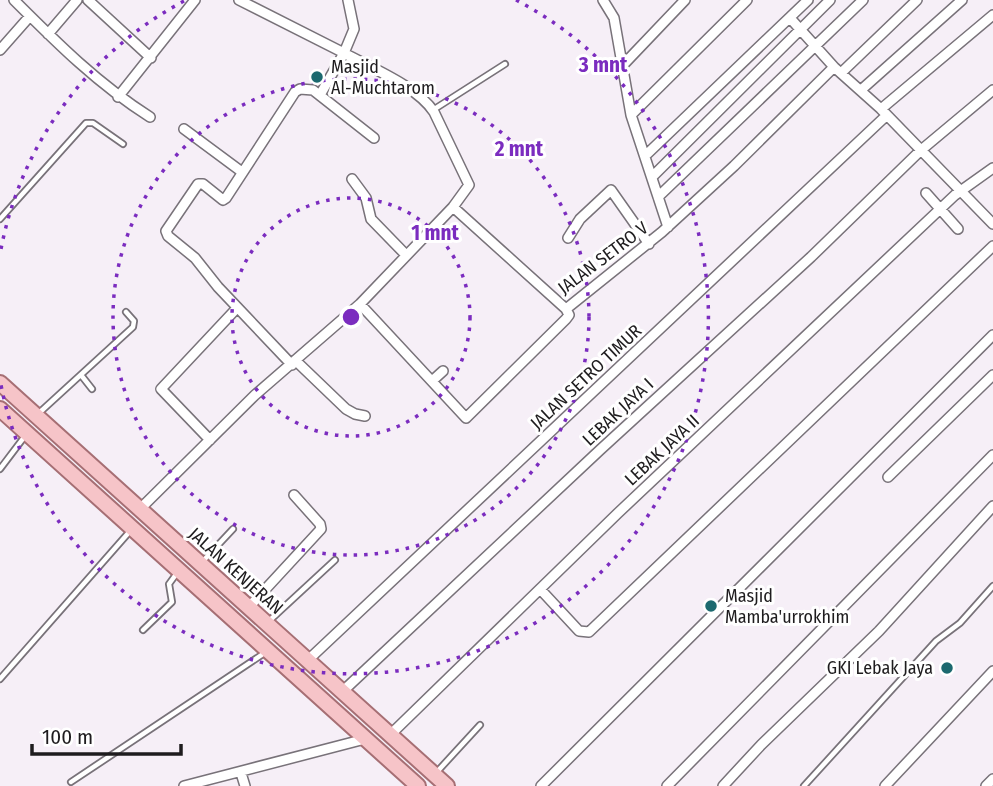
<svg xmlns="http://www.w3.org/2000/svg" width="993" height="786" viewBox="0 0 993 786" font-family="'Fira Sans Condensed',sans-serif">
	<style>
		.lines { fill: none; stroke-linecap: round; stroke-linejoin: round }
		.service-casing { stroke: #787279; stroke-width: 8 }
		.minor-casing { stroke: #787279; stroke-width: 12 }
		.primary-casing { stroke: #a66f74; stroke-width: 18 }
		.service { stroke: #fff; stroke-width: 4.5 }
		.minor { stroke: #fff; stroke-width: 9 }
		.primary { stroke: #f6c4c8; stroke-width: 14 }
		.ring { fill: none; stroke: #7b2cbf; stroke-width: 3.5; stroke-dasharray: 3.5 7 }
		.poi-dot { fill: #1c696f; stroke: #fff; stroke-width: 2.5 }
		.labels { text-anchor: middle; dominant-baseline: central; stroke-width: 6; stroke-linejoin: round; paint-order: stroke }
		.poi-label { font-size: 18px; fill: #1e1c1e; stroke: #fff; text-anchor: start }
		.street-label { font-size: 18px; fill: #1e1c1e; stroke: #fff }
		.centre { fill: #7b2cbf; stroke: #fff; stroke-width: 3.5 }
		.ring-label { font-size: 21px; text-anchor: middle; font-weight: bold; fill: #7b2cbf; stroke: #fff; stroke-width: 6; stroke-linejoin: round; paint-order: stroke }
	</style>
	<rect width="100%" height="100%" fill="#f6eff7"/>
	<g class="lines">
		<g class="service-casing">
			<path id="service" d="M433,110L505,64
				M0,219L86,123H93L123,144
				M81,375L92,389
				M39,413L133,327L134,321L126,312
				M0,469L25,436
				M203,561L233,529
				M269,621L335,560
				M143,630L172,602L169,584L177,573
				M0,679L131,530
				M435,774L480,725
				M71,782L266,652
				M804,786L936,641L960,623L993,586"/>
		</g>
		<g class="minor-casing">
			<path id="minor" d="M14,0C57,43 98,84 150,117
				M88,0L151,58
				M239,0L344,53L320,95
				M603,0L614,18L631,115L668,227
				M790,18L834,67L881,109L993,224
				M48,34L77,0
				M0,50L30,16
				M624,64L685,0
				M841,73L917,0
				M861,90L962,0
				M118,97L195,0
				M881,109L993,15
				M631,115L747,0
				M184,129L242,172
				M646,155L808,0
				M652,177L830,0
				M352,179L366,198L371,219L406,255
				M926,193L958,229
				M658,197L863,0
				M453,207L566,309
				M568,238L580,219L611,190L649,244
				M360,304L466,418L566,319L569,315L566,309
				M566,309L662,232L734,166L834,67
				M296,361L346,409L355,414L365,416
				M292,365L218,287L195,258L168,236L166,231L198,184H203L223,200L226,198L295,92L300,89L313,90L374,138
				M432,381L443,371
				M210,440L161,389L237,308
				M888,477L993,375
				M139,510L255,395L360,304L453,207L469,185L434,112C417,86 371,68 344,53L354,29L348,0
				M540,589L579,631L589,632L993,246
				M248,608L321,529L320,524L294,495
				M307,661L887,115
				M343,691L601,449L811,257L920,151L993,90
				M390,735L618,513L955,195L993,168
				M241,773L245,786
				M184,786L365,739
				M541,786L993,335
				M667,786L993,455
				M723,786L761,745L879,631L993,506
				M885,786L993,671
				M986,786L993,779"/>
		</g>
		<g class="primary-casing">
			<path id="primary" d="M0,383L447,786
				M0,409L418,786"/>
		</g>
		<use href="#service" class="service"/>
		<use href="#minor" class="minor"/>
		<use href="#primary" class="primary"/>
	</g>
	<g class="ring">
		<circle cx="351" cy="317" r="119"/>
		<circle cx="351" cy="317" r="238"/>
		<path d="M1 249A357 357 0 0 1 186 0M516 0A357 357 0 1 1 1 385"/>
	</g>
	<g class="poi-dot">
		<circle cx="317" cy="77" r="7"/>
		<circle cx="711" cy="606" r="7"/>
		<circle cx="947" cy="668" r="7"/>
	</g>
	<g class="labels">
		<g class="poi-label">
			<text x="331" y="67">Masjid<tspan x="331" dy="21">Al-Muchtarom</tspan></text>
			<text x="725" y="596">Masjid<tspan x="725" dy="21">Mamba'urrokhim</tspan></text>
			<text x="933" y="668" text-anchor="end">GKI Lebak Jaya</text>
		</g>
		<g class="street-label">
			<text transform="translate(603 258) rotate(-37)">JALAN SETRO V</text>
			<text transform="translate(586 377) rotate(-43)">JALAN SETRO TIMUR</text>
			<text transform="translate(618 412) rotate(-43)">LEBAK JAYA I</text>
			<text transform="translate(662 450) rotate(-43)">LEBAK JAYA II</text>
			<text transform="translate(236 571) rotate(42)">JALAN KENJERAN</text>
		</g>
	</g>
	<circle cx="351" cy="317" r="10" class="centre"/>
	<g class="ring-label">
		<text x="603" y="72">3 mnt</text>
		<text x="519" y="156">2 mnt</text>
		<text x="435" y="240">1 mnt</text>
	</g>
	<path d="M32 744v10h149v-10" fill="none" stroke="#1e1c1e" stroke-width="3.5"/>
	<text x="42" y="744" font-size="21" fill="#1e1c1e" stroke="#ffffff" stroke-width="5" paint-order="stroke">100 m</text>
</svg>
